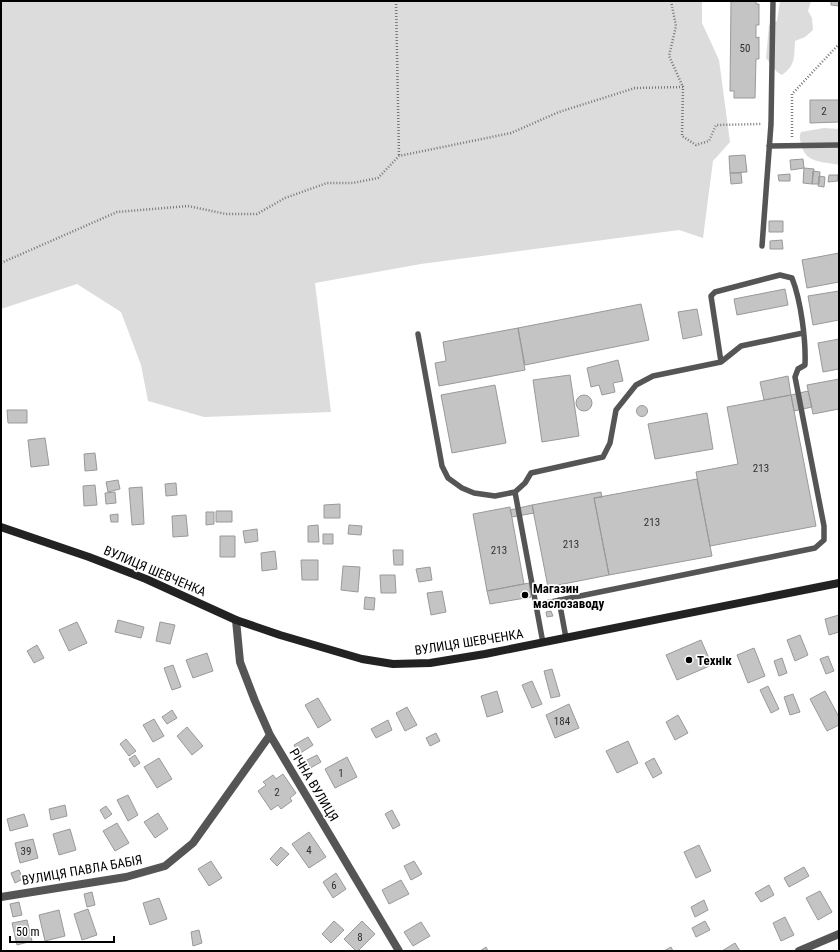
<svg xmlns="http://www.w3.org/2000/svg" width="840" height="952" viewBox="0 0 840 952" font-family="'Roboto Condensed',sans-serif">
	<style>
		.green { fill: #dcdcdc }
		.building { fill: #c4c4c4; stroke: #999 }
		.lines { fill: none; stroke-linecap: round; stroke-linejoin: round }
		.path { stroke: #777; stroke-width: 2.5; stroke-dasharray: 1 2; stroke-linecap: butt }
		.lane { stroke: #555; stroke-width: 5.5 }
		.street { stroke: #555; stroke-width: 8 }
		.secondary { stroke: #222; stroke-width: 8 }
		.poi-dot { fill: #000; stroke: #fff; stroke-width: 1.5 }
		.labels { text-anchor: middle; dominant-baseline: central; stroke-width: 3.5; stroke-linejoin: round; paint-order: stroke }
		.number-label { font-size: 11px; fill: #313131 }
		.street-label { font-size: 13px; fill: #000; stroke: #fff }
		.poi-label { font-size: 13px; font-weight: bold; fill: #000; stroke: #fff; text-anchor: start }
	</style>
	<rect width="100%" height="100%" fill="#fff"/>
	<path class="green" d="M1,1H702V23L719,60L730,142L713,161L703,238L679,230L421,264L315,283L331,412L204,417L148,401L141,365L121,312L77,284L1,309Z
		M780,1H811L808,11L812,18L813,30L805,37L795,41C794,57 796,65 782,75L777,72L766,58L769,25L777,21Z
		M824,128L839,129V165C822,161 806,164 801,144C800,139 799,137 801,132Z"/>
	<path class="building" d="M731,1H756V4H759V25H756V38L759,37V59H756L755,98H734V91H730Z
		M831,1H839V6L831,5Z
		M810,100H839V122L810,123Z
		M745,155L747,172L730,173L729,156Z
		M803,159L804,168L791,170L790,160Z
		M804,168L814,169L812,184L803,183Z
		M813,171L820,172L819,184H812Z
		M730,173H741L742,183L731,184Z
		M790,174V181H779L778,175Z
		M829,175H838V181L828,182Z
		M819,176L825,177L824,187L818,186Z
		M769,221H783V232H769Z
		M782,240L783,249H770V241Z
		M839,253V282L807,288L802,260Z
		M785,289L788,305L737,315L734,299Z
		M839,291V320L813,325L808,296Z
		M641,304L649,340L525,365L518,328Z
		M697,309L702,335L683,339L678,312Z
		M518,328L525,370L439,386L435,363L446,361L443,342Z
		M839,339V369L823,372L818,343Z
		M618,360L623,381L613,383L615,392L602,395L599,385L591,387L587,368Z
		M570,375L579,436L542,442L533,380Z
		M788,376L791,395L764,400L760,382Z
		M839,379V409L813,414L807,385Z
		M495,385L506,443L452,453L441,395Z
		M808,391L812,407L794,411L791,395Z
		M791,395L816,526L710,546L696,472L738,464L727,407Z
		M576 403a8 8 0 1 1 16 0a8 8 0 1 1-16 0Z
		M636.5 411a5.5 5.5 0 1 1 11 0a5.5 5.5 0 1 1-11 0Z
		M7,410H27V423H8Z
		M707,413L713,449L655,459L648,424Z
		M45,438L49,465L31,467L28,440Z
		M95,453L97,470L85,471L84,454Z
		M697,479L712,556L609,575L594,498Z
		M118,480L120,489L108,492L106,482Z
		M176,483L177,495L166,496L165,484Z
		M95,485L97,505L84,506L83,486Z
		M142,487L144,524L132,525L129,488Z
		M115,492L116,503L106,504L105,493Z
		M601,492L602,497L594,498L609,575L548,587L532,505Z
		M340,504V518H324V505Z
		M532,505L534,513L512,517L510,510Z
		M510,507L524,584L487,591L473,514Z
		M216,511H232V522H216Z
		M206,512H214V524L206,525Z
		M118,514V522H111L110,515Z
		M186,515L188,536L173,537L172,516Z
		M318,525L319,542H308V526Z
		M349,525L362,526L361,535L348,534Z
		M257,529L258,541L245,543L243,531Z
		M323,534H333V544H323Z
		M220,536H235V557H220Z
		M393,550H403V565H394Z
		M275,551L277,569L262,571L261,553Z
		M301,560H318V580H302Z
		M343,566L360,567L358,592L341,590Z
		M430,567L432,580L419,582L416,569Z
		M380,575H395L396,593H381Z
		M529,583L531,597L490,604L487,591Z
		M442,591L446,612L431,615L427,593Z
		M365,597L375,598L374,610L364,609Z
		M551,611L553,616L547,617L546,612Z
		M839,615V632L829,635L825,619Z
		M118,620L144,627L141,638L115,632Z
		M77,622L87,643L69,651L59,630Z
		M160,622L175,625L170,644L156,641Z
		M800,635L808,655L795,661L787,640Z
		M701,640L712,665L677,680L666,655Z
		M37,645L44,658L34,663L27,651Z
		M754,648L765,676L748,683L737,655Z
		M207,653L213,671L193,678L186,660Z
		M828,656L834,671L826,674L820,659Z
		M782,658L787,673L779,676L774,661Z
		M173,665L181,687L172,690L164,668Z
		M552,669L560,696L551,698L544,671Z
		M532,681L542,704L532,708L522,685Z
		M768,686L779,709L771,713L760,690Z
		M497,691L503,712L487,717L481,696Z
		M825,691L839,717V725L827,731L810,699Z
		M793,694L800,712L790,715L784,697Z
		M318,698L331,720L318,728L305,705Z
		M569,704L579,728L555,738L546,715Z
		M407,707L417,725L405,731L396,713Z
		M172,710L177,718L167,724L162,717Z
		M678,715L688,733L675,740L666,722Z
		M154,719L164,736L153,742L143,725Z
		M388,720L392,730L376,738L371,729Z
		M187,727L203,746L192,755L177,736Z
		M436,733L440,741L430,746L426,738Z
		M308,737L313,745L299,754L294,745Z
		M126,739L136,751L129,756L120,744Z
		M628,741L638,763L617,773L606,751Z
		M135,755L140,763L134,767L129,759Z
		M317,755L321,762L305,771L301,763Z
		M347,757L357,777L335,788L325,769Z
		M159,758L172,779L157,788L144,767Z
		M654,758L662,773L653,778L645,763Z
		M283,774L296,793L290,798L292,801L281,809L278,805L271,810L258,791L266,785L263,782L273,775L276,779Z
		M128,795L138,815L128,821L117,800Z
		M65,805L67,816L51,820L49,809Z
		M106,806L112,814L105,819L100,810Z
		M392,810L400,825L393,829L385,814Z
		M158,813L168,829L155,838L144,822Z
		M24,814L28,826L10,831L7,819Z
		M117,823L129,843L115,851L103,831Z
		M70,829L76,850L59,855L53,834Z
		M309,832L326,857L309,868L292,844Z
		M33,839L38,858L20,863L15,843Z
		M699,845L711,871L696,878L684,852Z
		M281,847L289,854L277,866L270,859Z
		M211,861L222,878L209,886L198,869Z
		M414,861L422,874L411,880L404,866Z
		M804,867L809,876L789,887L784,878Z
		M19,870L23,879L15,883L11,873Z
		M336,873L346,889L333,898L323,882Z
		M401,880L409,894L389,904L382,890Z
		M769,885L774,895L761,902L755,893Z
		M820,891L832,912L818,920L806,898Z
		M92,892L95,905L87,907L84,894Z
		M159,898L167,919L150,925L143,903Z
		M704,900L708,910L695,917L691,907Z
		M19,902L22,915L13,917L10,904Z
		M88,909L97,935L82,940L74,914Z
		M59,910L65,936L45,941L39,915Z
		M785,917L794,935L781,941L773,923Z
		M27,920L32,941L17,945L12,923Z
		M334,921L344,930L331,943L322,934Z
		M362,921L375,934L358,951H356L344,939Z
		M705,921L710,930L696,937L692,928Z
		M421,922L430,936L413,946L404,932Z
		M199,930L202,943L193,946L191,932Z
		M735,943L740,951H722Z
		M486,947L488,951H480Z
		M671,947L673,951H664Z"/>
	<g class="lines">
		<path class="path" d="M396,1L399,156
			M671,1L676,26L669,56L683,87
			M792,137V94L839,44
			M1,263L117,212L188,206L226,214H257L285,198L327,183H353L378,178L399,156L511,133L559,112L635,88L683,87L682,136L696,145L709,141L716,125L762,124"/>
		<path class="lane" d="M769,146L839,145
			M762,246L771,124L773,1
			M418,334L442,466L448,478L462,488L474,493L495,496L515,492L525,483L531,473L603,457L610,443L616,410L636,385L653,376L721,362L741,346L803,333
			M515,492L543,643
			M559,600L566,638
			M536,605L815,548L824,540V526L795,377L798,369L805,365C806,340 801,301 792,278L780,275L715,292L711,296L721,362"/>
		<path class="street" d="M236,620L240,662L255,701L270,735L399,951
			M1,897L126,877L165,866L193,843L270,735
			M799,951L839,934"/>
		<path class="secondary" d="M1,527L89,557L146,579L236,620L280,635L362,659L393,664L430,663L485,654L839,583"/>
	</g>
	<g class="poi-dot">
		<circle cx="525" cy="595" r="4"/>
		<circle cx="689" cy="660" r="4"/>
	</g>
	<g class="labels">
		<g class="number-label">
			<text x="745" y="48">50</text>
			<text x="824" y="111">2</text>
			<text x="761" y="468">213</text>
			<text x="652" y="522">213</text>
			<text x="571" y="544">213</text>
			<text x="499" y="550">213</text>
			<text x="562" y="721">184</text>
			<text x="341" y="773">1</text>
			<text x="277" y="792">2</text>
			<text x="309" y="850">4</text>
			<text x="26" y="851">39</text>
			<text x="334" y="885">6</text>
			<text x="360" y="937">8</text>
		</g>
		<g class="street-label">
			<text transform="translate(155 571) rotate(23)">ВУЛИЦЯ ШЕВЧЕНКА</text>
			<text transform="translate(469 642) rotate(-9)">ВУЛИЦЯ ШЕВЧЕНКА</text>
			<text transform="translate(314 785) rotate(59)">РІЧНА ВУЛИЦЯ</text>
			<text transform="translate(82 870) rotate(-10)">ВУЛИЦЯ ПАВЛА БАБІЯ</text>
		</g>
		<g class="poi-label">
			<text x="533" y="588">Магазин<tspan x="533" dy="15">маслозаводу</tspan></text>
			<text x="697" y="660">Технік</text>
		</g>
	</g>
	<rect width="840" height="952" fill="none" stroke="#000000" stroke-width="4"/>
	<path d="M10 936v6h104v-6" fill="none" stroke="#000000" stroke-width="2"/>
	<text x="16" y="936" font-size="12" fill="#000000" stroke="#ffffff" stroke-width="3" paint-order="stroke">50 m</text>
</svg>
